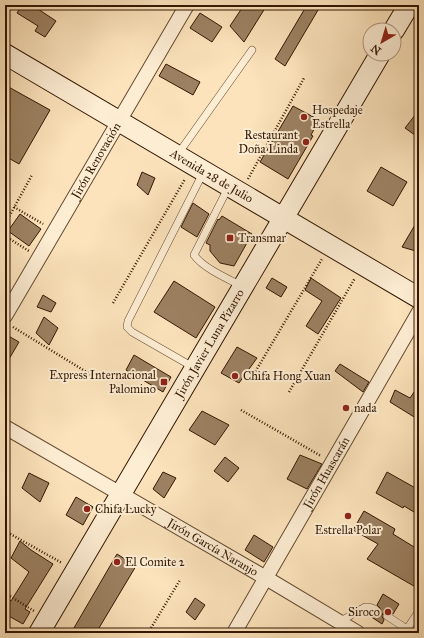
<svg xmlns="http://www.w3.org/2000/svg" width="424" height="638" viewBox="0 0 424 638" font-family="'IM FELL Great Primer',serif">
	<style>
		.building { fill: #9c8162; stroke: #331702 }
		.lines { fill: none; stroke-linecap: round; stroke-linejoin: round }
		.lane-casing { stroke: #654a30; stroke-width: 8 }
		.street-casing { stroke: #654a30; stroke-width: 16 }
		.secondary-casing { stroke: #331702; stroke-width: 22 }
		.path { stroke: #331702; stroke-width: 2.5; stroke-dasharray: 1 2; stroke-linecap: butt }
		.lane { stroke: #fdedd3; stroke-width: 7 }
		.street { stroke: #fdedd3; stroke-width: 14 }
		.secondary { stroke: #fdedd3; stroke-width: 20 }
		.poi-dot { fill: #8f2418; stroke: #fdedd3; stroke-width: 1.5 }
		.labels { text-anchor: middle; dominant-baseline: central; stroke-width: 4; stroke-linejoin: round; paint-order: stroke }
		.poi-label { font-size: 12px; fill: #331702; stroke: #fdedd3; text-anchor: start }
		.street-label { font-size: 12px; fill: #331702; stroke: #fdedd3 }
	</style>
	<rect width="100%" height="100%" fill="#fce3bb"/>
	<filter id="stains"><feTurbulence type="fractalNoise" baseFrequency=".005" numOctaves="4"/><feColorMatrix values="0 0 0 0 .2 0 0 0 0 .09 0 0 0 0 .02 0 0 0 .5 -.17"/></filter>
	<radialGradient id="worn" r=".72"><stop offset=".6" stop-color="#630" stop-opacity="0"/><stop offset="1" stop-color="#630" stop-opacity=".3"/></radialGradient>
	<path class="building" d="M22,5H32L56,21L45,37L35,31L38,26L17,13Z
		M244,5H267L244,42L230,26Z
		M307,5H321L285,66L275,59Z
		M200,13L222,27L212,42L190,28Z
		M166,64L200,82L193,95L159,76Z
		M5,85L50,110L19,164L5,156Z
		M293,106L319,120L311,135L313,136L288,179L260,162Z
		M419,110V138L405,128Z
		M381,167L407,182L393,206L367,191Z
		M142,172L155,178L148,195L137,185Z
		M193,203L209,214L197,237L181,227Z
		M20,214L41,229L29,246L8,231Z
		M222,216L252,234L234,266L220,263L210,251V245L206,243L218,219L219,220Z
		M419,218V252L402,247Z
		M272,278L287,287L281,297L266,288Z
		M311,278L341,298L318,334L306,326L322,301L305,290Z
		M174,281L215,307L196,338L154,312Z
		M43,295L56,303L51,312L37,307Z
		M44,317L58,328L49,345L36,333Z
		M5,334L19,342L5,366Z
		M237,347L257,358L239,383L221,373Z
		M134,355L171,377L163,392L126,370Z
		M340,364L369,382L363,392L335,371Z
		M419,385V420L390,402L395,390L410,398Z
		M202,411L229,425L215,445L189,430Z
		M300,455L322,464L307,489L287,479Z
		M225,457L239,468L228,482L214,471Z
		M163,472L176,478L164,498L153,489Z
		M387,472L419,490V515L404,506L403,508L376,493Z
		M29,473L49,483L40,502L22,488Z
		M76,497L93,507L83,525L66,515Z
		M364,511L395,529L393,534L419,550V589L367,559L378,544L353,530Z
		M254,535L273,547L264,562L245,550Z
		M20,541L31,550L53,564L25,609L30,612L23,624L5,614V598L11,601L29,572L11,558Z
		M117,554L136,566L96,633H71Z
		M383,594L399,604L393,614L388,611L383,613L382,616L384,620L382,624L370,616L372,613L376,614L380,611V608L377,605Z
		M195,598L205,605L195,620L186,612Z"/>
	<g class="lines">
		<g class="lane-casing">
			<path id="lane" d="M178,154L252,50
				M229,186L194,255C203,268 228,279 242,286
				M193,367L132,332L127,327L128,321L203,173
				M387,616L407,629L405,633
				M339,622L365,607H369L375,609
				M409,633L407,629L419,611"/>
		</g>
		<g class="street-casing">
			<g id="street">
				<path id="s1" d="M5,316L187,5"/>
				<path id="s2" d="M5,427L266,578L358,633"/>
				<path id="s3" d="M234,633L419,312"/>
			</g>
		</g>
		<g class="secondary-casing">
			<g id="secondary">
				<path d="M394,30L409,5"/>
				<path id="s4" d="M5,54L419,298"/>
				<path id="s5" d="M39,633L380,54"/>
			</g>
		</g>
		<path class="path" d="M248,179L304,78
			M14,207L43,224
			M5,224L32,175
			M5,236L29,251
			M113,303L185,179
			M13,327L98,379
			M251,379L322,259
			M289,392L355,278
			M241,410L321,456
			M416,478L419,473
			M5,531L62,563
			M5,593L34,611
			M148,633L180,580"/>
		<use href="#lane" class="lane"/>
		<use href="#street" class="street"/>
		<use href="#secondary" class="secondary"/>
	</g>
	<g class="poi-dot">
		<circle cx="304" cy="117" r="4"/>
		<circle cx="306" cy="142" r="4"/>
		<rect x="226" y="234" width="8" height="8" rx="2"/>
		<circle cx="235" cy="376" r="4"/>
		<rect x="160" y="378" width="8" height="8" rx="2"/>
		<circle cx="346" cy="408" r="4"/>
		<circle cx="87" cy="509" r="4"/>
		<circle cx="348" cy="516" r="4"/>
		<circle cx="117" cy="562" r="4"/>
		<circle cx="388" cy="612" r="4"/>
	</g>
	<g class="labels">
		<g class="poi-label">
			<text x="312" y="110">Hospedaje<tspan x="312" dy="14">Estrella</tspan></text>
			<text x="298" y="135" text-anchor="end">Restaurant<tspan x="298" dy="14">Doña Linda</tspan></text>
			<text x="238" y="238">Transmar</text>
			<text x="156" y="375" text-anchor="end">Express Internacional<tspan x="156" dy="14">Palomino</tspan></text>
			<text x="243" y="376">Chifa Hong Xuan</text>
			<text x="354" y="408">nada</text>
			<text x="95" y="509">Chifa Lucky</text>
			<text x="348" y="530" text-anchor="middle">Estrella Polar</text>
			<text x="125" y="562">El Comite 2</text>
			<text x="380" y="612" text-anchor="end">Siroco</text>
		</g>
		<g class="street-label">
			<text stroke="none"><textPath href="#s1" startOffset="180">Jirón Renovación</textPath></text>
			<text stroke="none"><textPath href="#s4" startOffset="240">Avenida 28 de Julio</textPath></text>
			<text stroke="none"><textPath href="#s5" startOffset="336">Jirón Javier Luna Pizarro</textPath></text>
			<text stroke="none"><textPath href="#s3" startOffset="185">Jirón Huascarán</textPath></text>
			<text stroke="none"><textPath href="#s2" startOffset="240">Jirón García Naranjo</textPath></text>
		</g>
	</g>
	<rect width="424" height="638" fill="none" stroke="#fce3bb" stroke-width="20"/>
	<rect x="6" y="6" width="412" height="626" fill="none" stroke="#331702" stroke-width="2"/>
	<rect x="10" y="10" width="404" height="618" fill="none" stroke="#331702"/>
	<g transform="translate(382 42) rotate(218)"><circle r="19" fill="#fdedd3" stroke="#ac977f"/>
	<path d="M0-3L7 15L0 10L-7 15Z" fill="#8f2418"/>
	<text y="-6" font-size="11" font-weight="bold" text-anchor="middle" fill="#331702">N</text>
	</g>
	<rect width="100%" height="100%" filter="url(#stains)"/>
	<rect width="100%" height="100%" fill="url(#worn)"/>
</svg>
